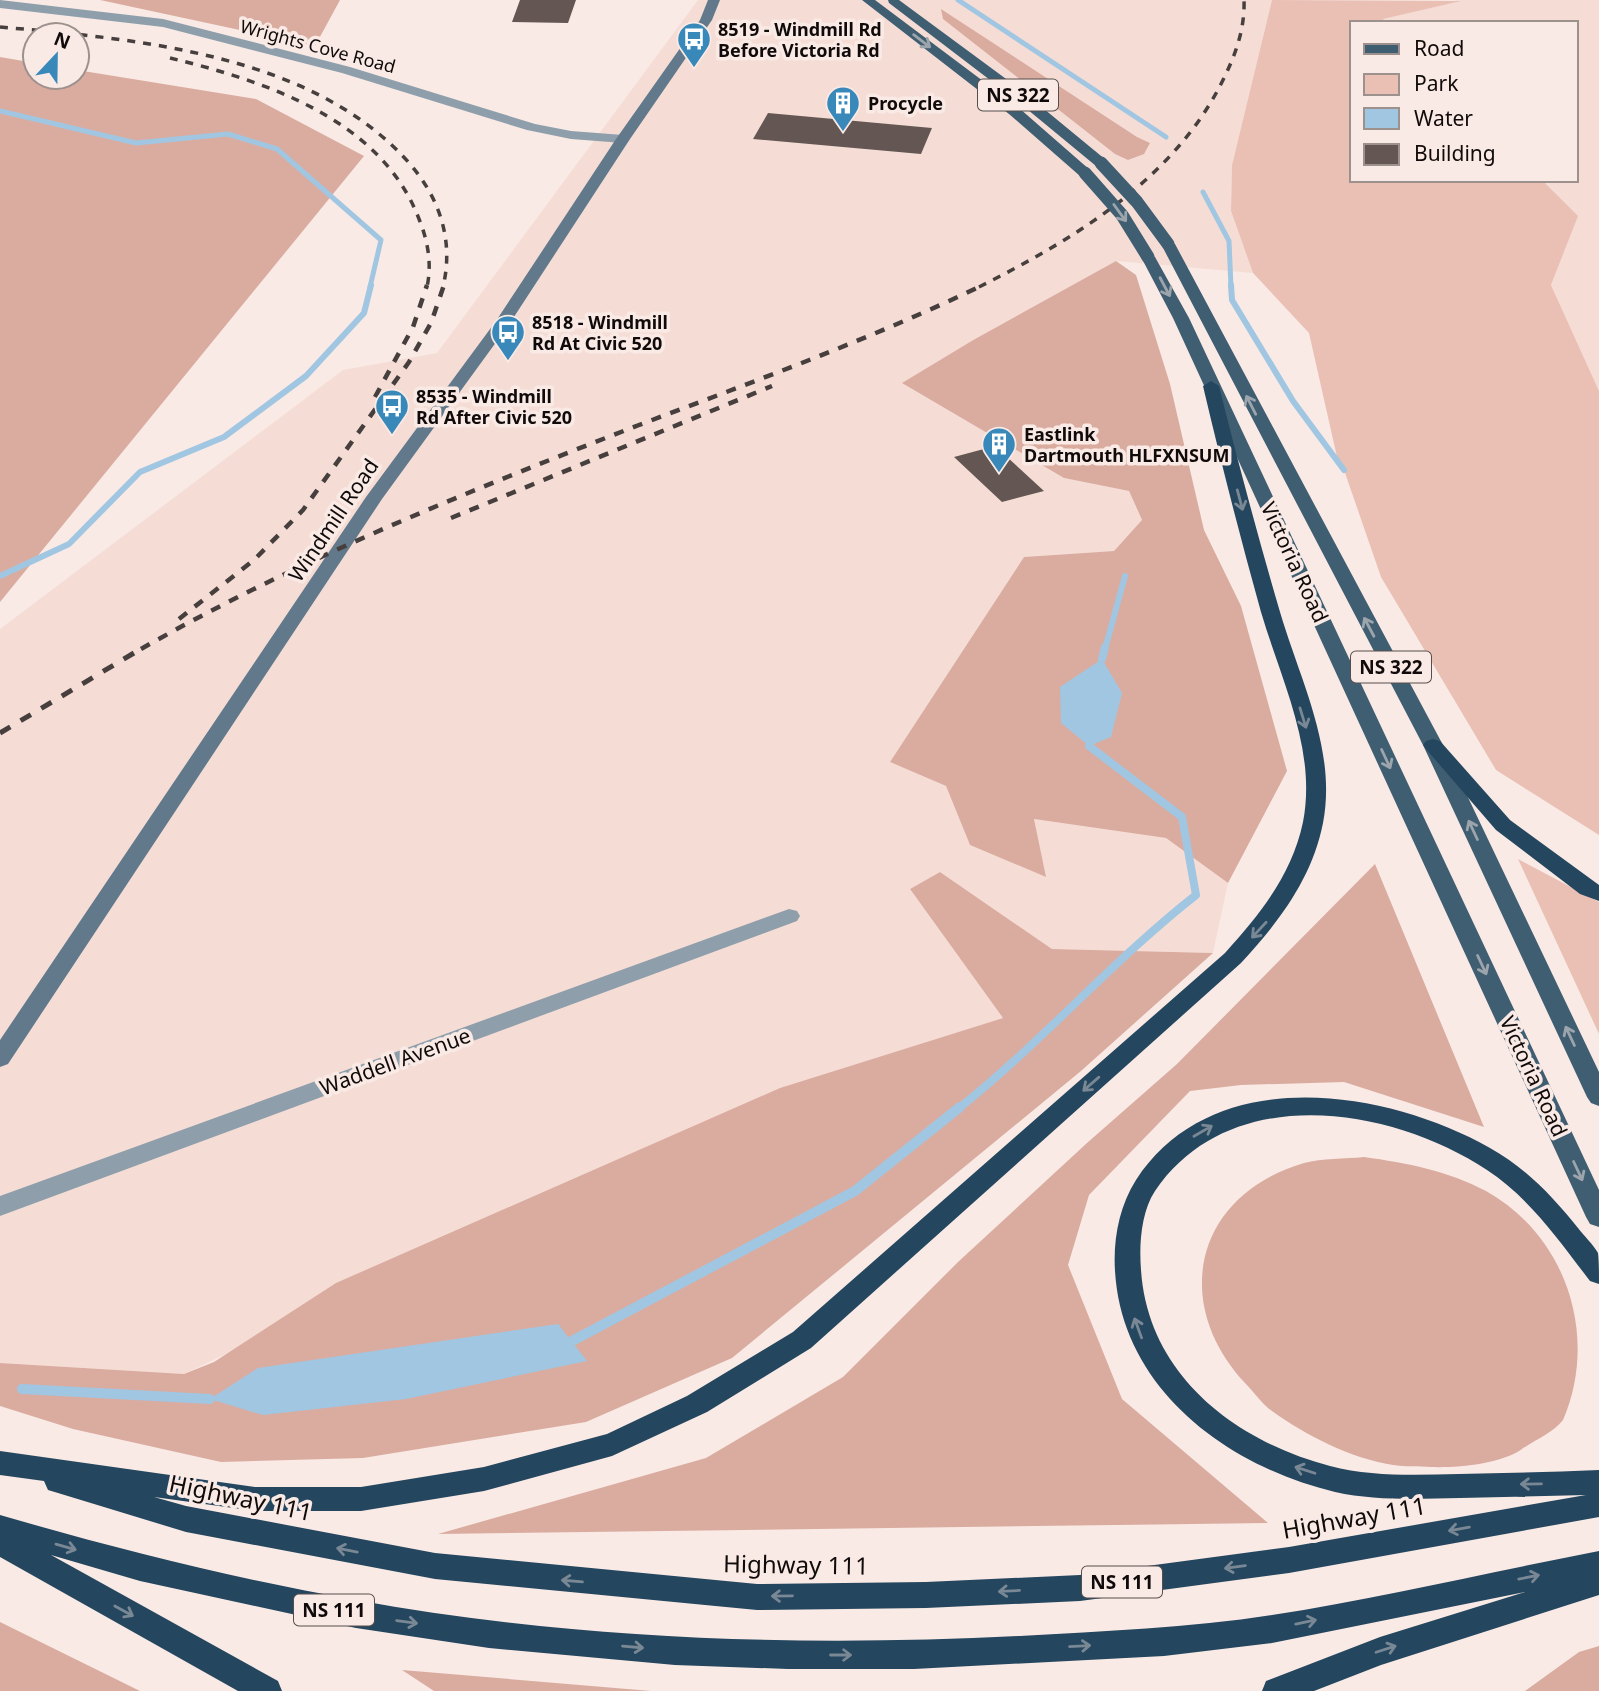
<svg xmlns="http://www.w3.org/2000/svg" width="1599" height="1691" viewBox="0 0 1599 1691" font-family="'Noto Sans',sans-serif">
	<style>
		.built { fill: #f5ddd6 }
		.green { fill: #eac0b5 }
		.forest { fill: #daaca0 }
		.water { fill: #a0c6e2 }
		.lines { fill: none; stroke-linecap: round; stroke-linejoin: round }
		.stream-far3 { stroke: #a0c6e2; stroke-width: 5 }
		.stream-far2 { stroke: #a0c6e2; stroke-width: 6 }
		.stream-far1 { stroke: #a0c6e2; stroke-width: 8 }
		.stream { stroke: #a0c6e2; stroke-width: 10 }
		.building { fill: #645753 }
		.street { fill: #8e9fab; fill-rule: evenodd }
		.secondary { fill: #61798a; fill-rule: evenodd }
		.primary { fill: #405e72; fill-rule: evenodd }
		.highway { fill: #24465e; fill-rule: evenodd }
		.rail-far2 { stroke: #463f3d; stroke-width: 3.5; stroke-dasharray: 8 8; stroke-linecap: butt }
		.rail-far1 { stroke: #463f3d; stroke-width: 4.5; stroke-dasharray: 10 10; stroke-linecap: butt }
		.rail { stroke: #463f3d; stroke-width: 5; stroke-dasharray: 12 12; stroke-linecap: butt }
		.primary-bridge { stroke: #405e72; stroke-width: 13 }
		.oneway { stroke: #9ca4ac }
		.oneway2 { stroke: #798894 }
		.labels { text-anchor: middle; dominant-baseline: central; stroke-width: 7; stroke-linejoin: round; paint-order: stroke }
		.far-poi-label { font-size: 18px; font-weight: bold; fill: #100b0a; stroke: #f9eae5; text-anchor: start }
		.far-street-label { font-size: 18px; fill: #100b0a; stroke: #f9eae5 }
		.shield { fill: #f9eae5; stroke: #564e4c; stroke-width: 2 }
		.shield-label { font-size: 19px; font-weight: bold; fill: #100b0a }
		.street-label { font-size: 21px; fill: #100b0a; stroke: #f9eae5 }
		.near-street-label { font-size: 24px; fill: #100b0a; stroke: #f9eae5 }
	</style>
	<rect width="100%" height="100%" fill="#f9eae5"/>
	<path class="built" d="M698,0H1272L1232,165L1231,211L1253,273L1116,261L975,339L1064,478L1129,491L1142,521L1114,551L1024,557L890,762L946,786L970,845L1045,876L1034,819L1166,838L1228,883L1213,953L1052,949L940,872L910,889L1003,1018L780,1088L184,1374L0,1363V629L343,370L437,353Z
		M1458,0H1599V391L1551,285L1577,216L1542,180H1576V23H1386L1382,19Z"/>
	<path class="green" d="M1272,0L1461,1L1383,19L1386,23H1352V180H1542L1578,216L1551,285L1599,391V835L1496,770L1381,577L1344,470L1337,457L1309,333L1253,273L1231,211L1232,165Z
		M1518,859L1599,902V1034Z"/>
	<path class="forest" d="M100,0H340L315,46Z
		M941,9L1137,137L1150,143L1144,154L1128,160L1115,154L943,19Z
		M0,57L35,63V77H77V70L256,99L364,156L0,602Z
		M1116,261L1136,275L1170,384L1204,530L1241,606L1287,771L1228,883L1166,838L1034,819L1046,877L970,845L946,786L890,762L1024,557L1114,551L1142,520L1129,491L1064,478L902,383L975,339Z
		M1375,864L1484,1127L1344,1082L1241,1085L1190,1091L1089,1195L1068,1265L1122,1399L1268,1523L438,1534L706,1458L843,1377L958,1262L1087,1143L1177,1064Z
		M940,872L1052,949L1213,953L1081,1071L732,1358L586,1422L363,1458L221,1462L73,1429L0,1406V1363L184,1374L214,1362L336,1283L780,1088L1003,1018L910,889Z
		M1364,1157C1407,1163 1448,1171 1486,1191C1567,1236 1599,1337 1563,1420C1554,1432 1535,1440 1522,1449C1501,1464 1457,1468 1431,1467C1419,1466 1405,1467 1393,1465C1350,1458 1307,1436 1272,1411C1262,1404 1254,1392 1245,1383C1170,1302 1195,1195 1304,1163C1322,1158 1345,1159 1364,1157Z
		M0,1622L140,1691H0Z
		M1599,1646V1691H1525L1579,1652Z
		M402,1670L651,1691H434Z"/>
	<path class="water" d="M1102,659L1122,693L1111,737L1089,746L1061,723L1060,687Z
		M558,1324L587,1361L406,1399L263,1415L210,1399L258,1368Z"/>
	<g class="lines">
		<path class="stream-far3" d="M958,0L1166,137
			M0,111L136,143L228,134L277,149L381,240L370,287
			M1203,192L1229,241L1231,287"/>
		<path class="stream-far2" d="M1231,285L1232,300L1293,401L1344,470
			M0,576L69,544L140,472L224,437L306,376L364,313L371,285
			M1105,649L1125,576"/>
		<path class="stream-far1" d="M1102,659L1105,647
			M958,1109C1042,1042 1112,961 1196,895L1182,817L1089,746"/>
		<path class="stream" d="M572,1341L855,1191L960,1107
			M22,1389L210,1399"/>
	</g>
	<path class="building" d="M520,0H576L568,23L512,22Z
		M768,113L932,128L921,154L753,139Z
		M995,446L1044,491L1002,502L954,457Z"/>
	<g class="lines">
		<path class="street" d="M0,0L163,19L350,67L535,124L571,131L623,135L630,139L623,143L571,139L527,130L342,73L163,27L0,8Z
			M789,909L797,911L800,916L797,921L0,1216V1196Z"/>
		<path class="secondary" d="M708,0H720L712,20L630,139L510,323L382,499L8,1064L0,1067V1040L366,497L496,321L616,139L700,20Z"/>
		<path class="primary" d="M862,0H875L1019,108L1090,170V176H1080L1009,114Z
			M888,0H899L1021,90L1106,160V166H1096L1011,96L889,3Z
			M1168,240L1175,244L1443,745L1599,1072V1106L1591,1103L1587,1097L1423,745L1161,244Z
			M1148,253L1155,257L1189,318L1599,1190V1227L1590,1224L1586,1217L1173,318L1141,257Z"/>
		<path class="highway" d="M1211,381L1219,386C1238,462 1258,537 1280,612C1300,680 1337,750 1323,823C1312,879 1278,923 1241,963L811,1348L707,1412L612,1456L484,1491L361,1511H255L154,1497L186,1506L435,1553L757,1584L926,1582L1080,1575L1289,1547L1586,1495C1544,1496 1502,1497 1460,1498C1418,1499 1376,1501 1335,1492C1227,1466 1122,1389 1115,1271C1113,1240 1119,1207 1136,1180C1213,1062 1385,1089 1490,1148C1526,1168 1553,1197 1578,1228C1584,1236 1593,1244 1598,1253C1599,1261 1599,1275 1599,1284L1590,1281C1560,1242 1530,1198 1487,1170C1390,1106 1230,1081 1155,1191C1141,1212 1139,1245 1141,1270C1148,1375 1235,1441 1330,1466C1372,1477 1416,1475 1459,1474C1505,1473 1552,1472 1599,1470V1517L1289,1573L1080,1601L926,1608L757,1610L435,1579L186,1532L58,1493L48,1490L44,1481L0,1475V1451L255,1487H361L484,1467L607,1434L687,1396L793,1332L1225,953C1260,914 1292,875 1303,822C1317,750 1281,680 1261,612C1240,537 1221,462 1203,386Z
			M1433,739L1440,741L1510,820L1599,885V901L1580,894L1496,830L1426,749L1423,745L1426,741Z
			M0,1515C117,1549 236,1579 356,1600C575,1640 799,1647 1020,1636C1104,1631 1189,1628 1272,1615C1381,1598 1490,1572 1599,1551V1595L1381,1665L1314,1691H1262L1266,1681L1380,1637L1525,1592L1272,1643L1164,1656L914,1669H788L675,1665L489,1648L356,1628L140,1581L51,1555L278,1681L282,1691H238L0,1557Z"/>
		<path class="rail-far2" d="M0,27C137,39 314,54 410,164C440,199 454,241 443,287
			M170,58C265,81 381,119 419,219C428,241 432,264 427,287
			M979,287C1074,239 1173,180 1222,82C1235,56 1245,30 1244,0"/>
		<path class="rail-far1" d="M375,397L413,327L427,285
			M451,518L772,386
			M179,619L254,560L303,510L409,362L431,323L444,285
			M141,649C299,559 469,491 639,425C755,381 871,339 983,285"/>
		<path class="rail" d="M0,733L144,647"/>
		<path class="primary-bridge" d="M1101,163L1137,202L1168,244
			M1085,173L1122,215L1148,257"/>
	</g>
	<defs><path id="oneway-shaft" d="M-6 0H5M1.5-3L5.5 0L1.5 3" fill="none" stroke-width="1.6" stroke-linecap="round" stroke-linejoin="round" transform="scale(1.75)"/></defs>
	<g class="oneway">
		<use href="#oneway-shaft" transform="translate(922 41) rotate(37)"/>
		<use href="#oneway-shaft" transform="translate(1120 213) rotate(54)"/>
		<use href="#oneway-shaft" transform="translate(1165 287) rotate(62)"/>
		<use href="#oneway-shaft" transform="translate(1251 405) rotate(-117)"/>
		<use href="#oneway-shaft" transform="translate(1369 627) rotate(-118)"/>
		<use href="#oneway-shaft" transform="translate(1386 759) rotate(65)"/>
		<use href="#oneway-shaft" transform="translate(1473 830) rotate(-115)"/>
		<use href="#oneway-shaft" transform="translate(1482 965) rotate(65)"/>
		<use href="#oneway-shaft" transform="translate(1570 1036) rotate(-115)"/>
		<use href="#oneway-shaft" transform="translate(1578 1171) rotate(65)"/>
	</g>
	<g class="oneway2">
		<use href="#oneway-shaft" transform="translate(1240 500) rotate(75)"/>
		<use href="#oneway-shaft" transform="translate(1303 718) rotate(73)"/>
		<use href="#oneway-shaft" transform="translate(1259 930) rotate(133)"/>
		<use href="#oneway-shaft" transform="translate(1091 1084) rotate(139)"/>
		<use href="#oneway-shaft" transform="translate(1203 1131) rotate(-30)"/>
		<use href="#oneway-shaft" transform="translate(1138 1328) rotate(-110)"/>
		<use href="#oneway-shaft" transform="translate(1305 1470) rotate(-162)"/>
		<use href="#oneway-shaft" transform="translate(1531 1484) rotate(179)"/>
		<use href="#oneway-shaft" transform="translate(1459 1529) rotate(170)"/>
		<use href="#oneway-shaft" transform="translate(66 1547) rotate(16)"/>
		<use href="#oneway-shaft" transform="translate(347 1550) rotate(-169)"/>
		<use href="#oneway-shaft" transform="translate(1235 1567) rotate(172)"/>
		<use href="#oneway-shaft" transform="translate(1529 1577) rotate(-11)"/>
		<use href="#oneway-shaft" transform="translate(572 1581) rotate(-175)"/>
		<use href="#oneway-shaft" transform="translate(1009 1591) rotate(177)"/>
		<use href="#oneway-shaft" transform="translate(782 1596) rotate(179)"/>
		<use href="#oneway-shaft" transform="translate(124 1611) rotate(29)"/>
		<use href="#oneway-shaft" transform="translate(407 1622) rotate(8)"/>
		<use href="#oneway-shaft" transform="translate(1306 1622) rotate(-12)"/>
		<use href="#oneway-shaft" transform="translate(1080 1646) rotate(-3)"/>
		<use href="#oneway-shaft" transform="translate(633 1647) rotate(5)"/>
		<use href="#oneway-shaft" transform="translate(1386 1649) rotate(-18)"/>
		<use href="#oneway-shaft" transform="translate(841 1655)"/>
	</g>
	<defs>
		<g id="bus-pin" transform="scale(1.75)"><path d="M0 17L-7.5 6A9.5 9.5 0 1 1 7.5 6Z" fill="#3988ba" stroke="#f9eae5"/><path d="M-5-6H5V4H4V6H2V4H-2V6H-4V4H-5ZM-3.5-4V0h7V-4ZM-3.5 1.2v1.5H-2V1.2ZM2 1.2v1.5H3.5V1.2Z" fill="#fff"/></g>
		<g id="building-pin" transform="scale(1.75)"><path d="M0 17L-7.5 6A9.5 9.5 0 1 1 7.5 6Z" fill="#3988ba" stroke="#f9eae5"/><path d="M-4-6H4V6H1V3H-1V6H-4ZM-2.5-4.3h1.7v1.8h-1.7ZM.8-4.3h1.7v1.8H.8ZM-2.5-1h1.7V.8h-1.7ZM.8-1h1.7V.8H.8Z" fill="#fff"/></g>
	</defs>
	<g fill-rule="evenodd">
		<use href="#bus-pin" x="694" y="39"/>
		<use href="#building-pin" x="843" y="103"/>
		<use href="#bus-pin" x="508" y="332"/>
		<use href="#bus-pin" x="392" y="406"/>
		<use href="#building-pin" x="999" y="444"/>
	</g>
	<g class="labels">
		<g class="far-poi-label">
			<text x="718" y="29">8519 - Windmill Rd<tspan x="718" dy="21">Before Victoria Rd</tspan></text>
			<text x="868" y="103">Procycle</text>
			<text x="532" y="322">8518 - Windmill<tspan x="532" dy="21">Rd At Civic 520</tspan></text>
			<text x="416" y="396">8535 - Windmill<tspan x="416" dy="21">Rd After Civic 520</tspan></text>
			<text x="1024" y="434">Eastlink<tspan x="1024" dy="21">Dartmouth HLFXNSUM</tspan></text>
		</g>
		<g class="far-street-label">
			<text transform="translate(318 46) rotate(15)">Wrights Cove Road</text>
		</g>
		<g class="shield">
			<rect x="978" y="79.5" width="80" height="31" rx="5"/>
			<rect x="1351" y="651.5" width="80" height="31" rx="5"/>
			<rect x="1082" y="1566.5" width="80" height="31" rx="5"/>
			<rect x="294" y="1594.5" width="80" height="31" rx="5"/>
		</g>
		<g class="shield-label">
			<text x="1018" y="95">NS 322</text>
			<text x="1391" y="667">NS 322</text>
			<text x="1122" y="1582">NS 111</text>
			<text x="334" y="1610">NS 111</text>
		</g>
		<g class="street-label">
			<text transform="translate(333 520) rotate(-56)">Windmill Road</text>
			<text transform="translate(1295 562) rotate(65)">Victoria Road</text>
			<text transform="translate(395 1061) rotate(-20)">Waddell Avenue</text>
			<text transform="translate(1534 1076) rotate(65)">Victoria Road</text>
		</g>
		<g class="near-street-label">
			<text transform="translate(241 1497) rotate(12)">Highway 111</text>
			<text transform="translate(1354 1517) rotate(-10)">Highway 111</text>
			<text transform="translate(796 1564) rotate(1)">Highway 111</text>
		</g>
	</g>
	<rect x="1350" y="21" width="228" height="161" fill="#f9eae5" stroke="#9c918d" stroke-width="2"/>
	<rect x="1364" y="44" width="35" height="10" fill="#405e72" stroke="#9c918d" stroke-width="2"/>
	<text x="1414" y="56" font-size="21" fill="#100b0a">Road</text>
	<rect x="1364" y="74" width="35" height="21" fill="#eac0b5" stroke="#9c918d" stroke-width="2"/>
	<text x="1414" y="91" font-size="21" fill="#100b0a">Park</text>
	<rect x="1364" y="108" width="35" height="21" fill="#a0c6e2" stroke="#9c918d" stroke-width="2"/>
	<text x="1414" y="126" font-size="21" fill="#100b0a">Water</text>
	<rect x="1364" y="144" width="35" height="21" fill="#645753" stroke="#9c918d" stroke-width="2"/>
	<text x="1414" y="161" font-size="21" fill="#100b0a">Building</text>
	<g transform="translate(56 56) rotate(22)"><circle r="33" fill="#f9eae5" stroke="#9c918d" stroke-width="2"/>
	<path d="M0-5L12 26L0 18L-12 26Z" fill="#3988ba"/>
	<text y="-10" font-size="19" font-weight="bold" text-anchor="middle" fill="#100b0a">N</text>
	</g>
</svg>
